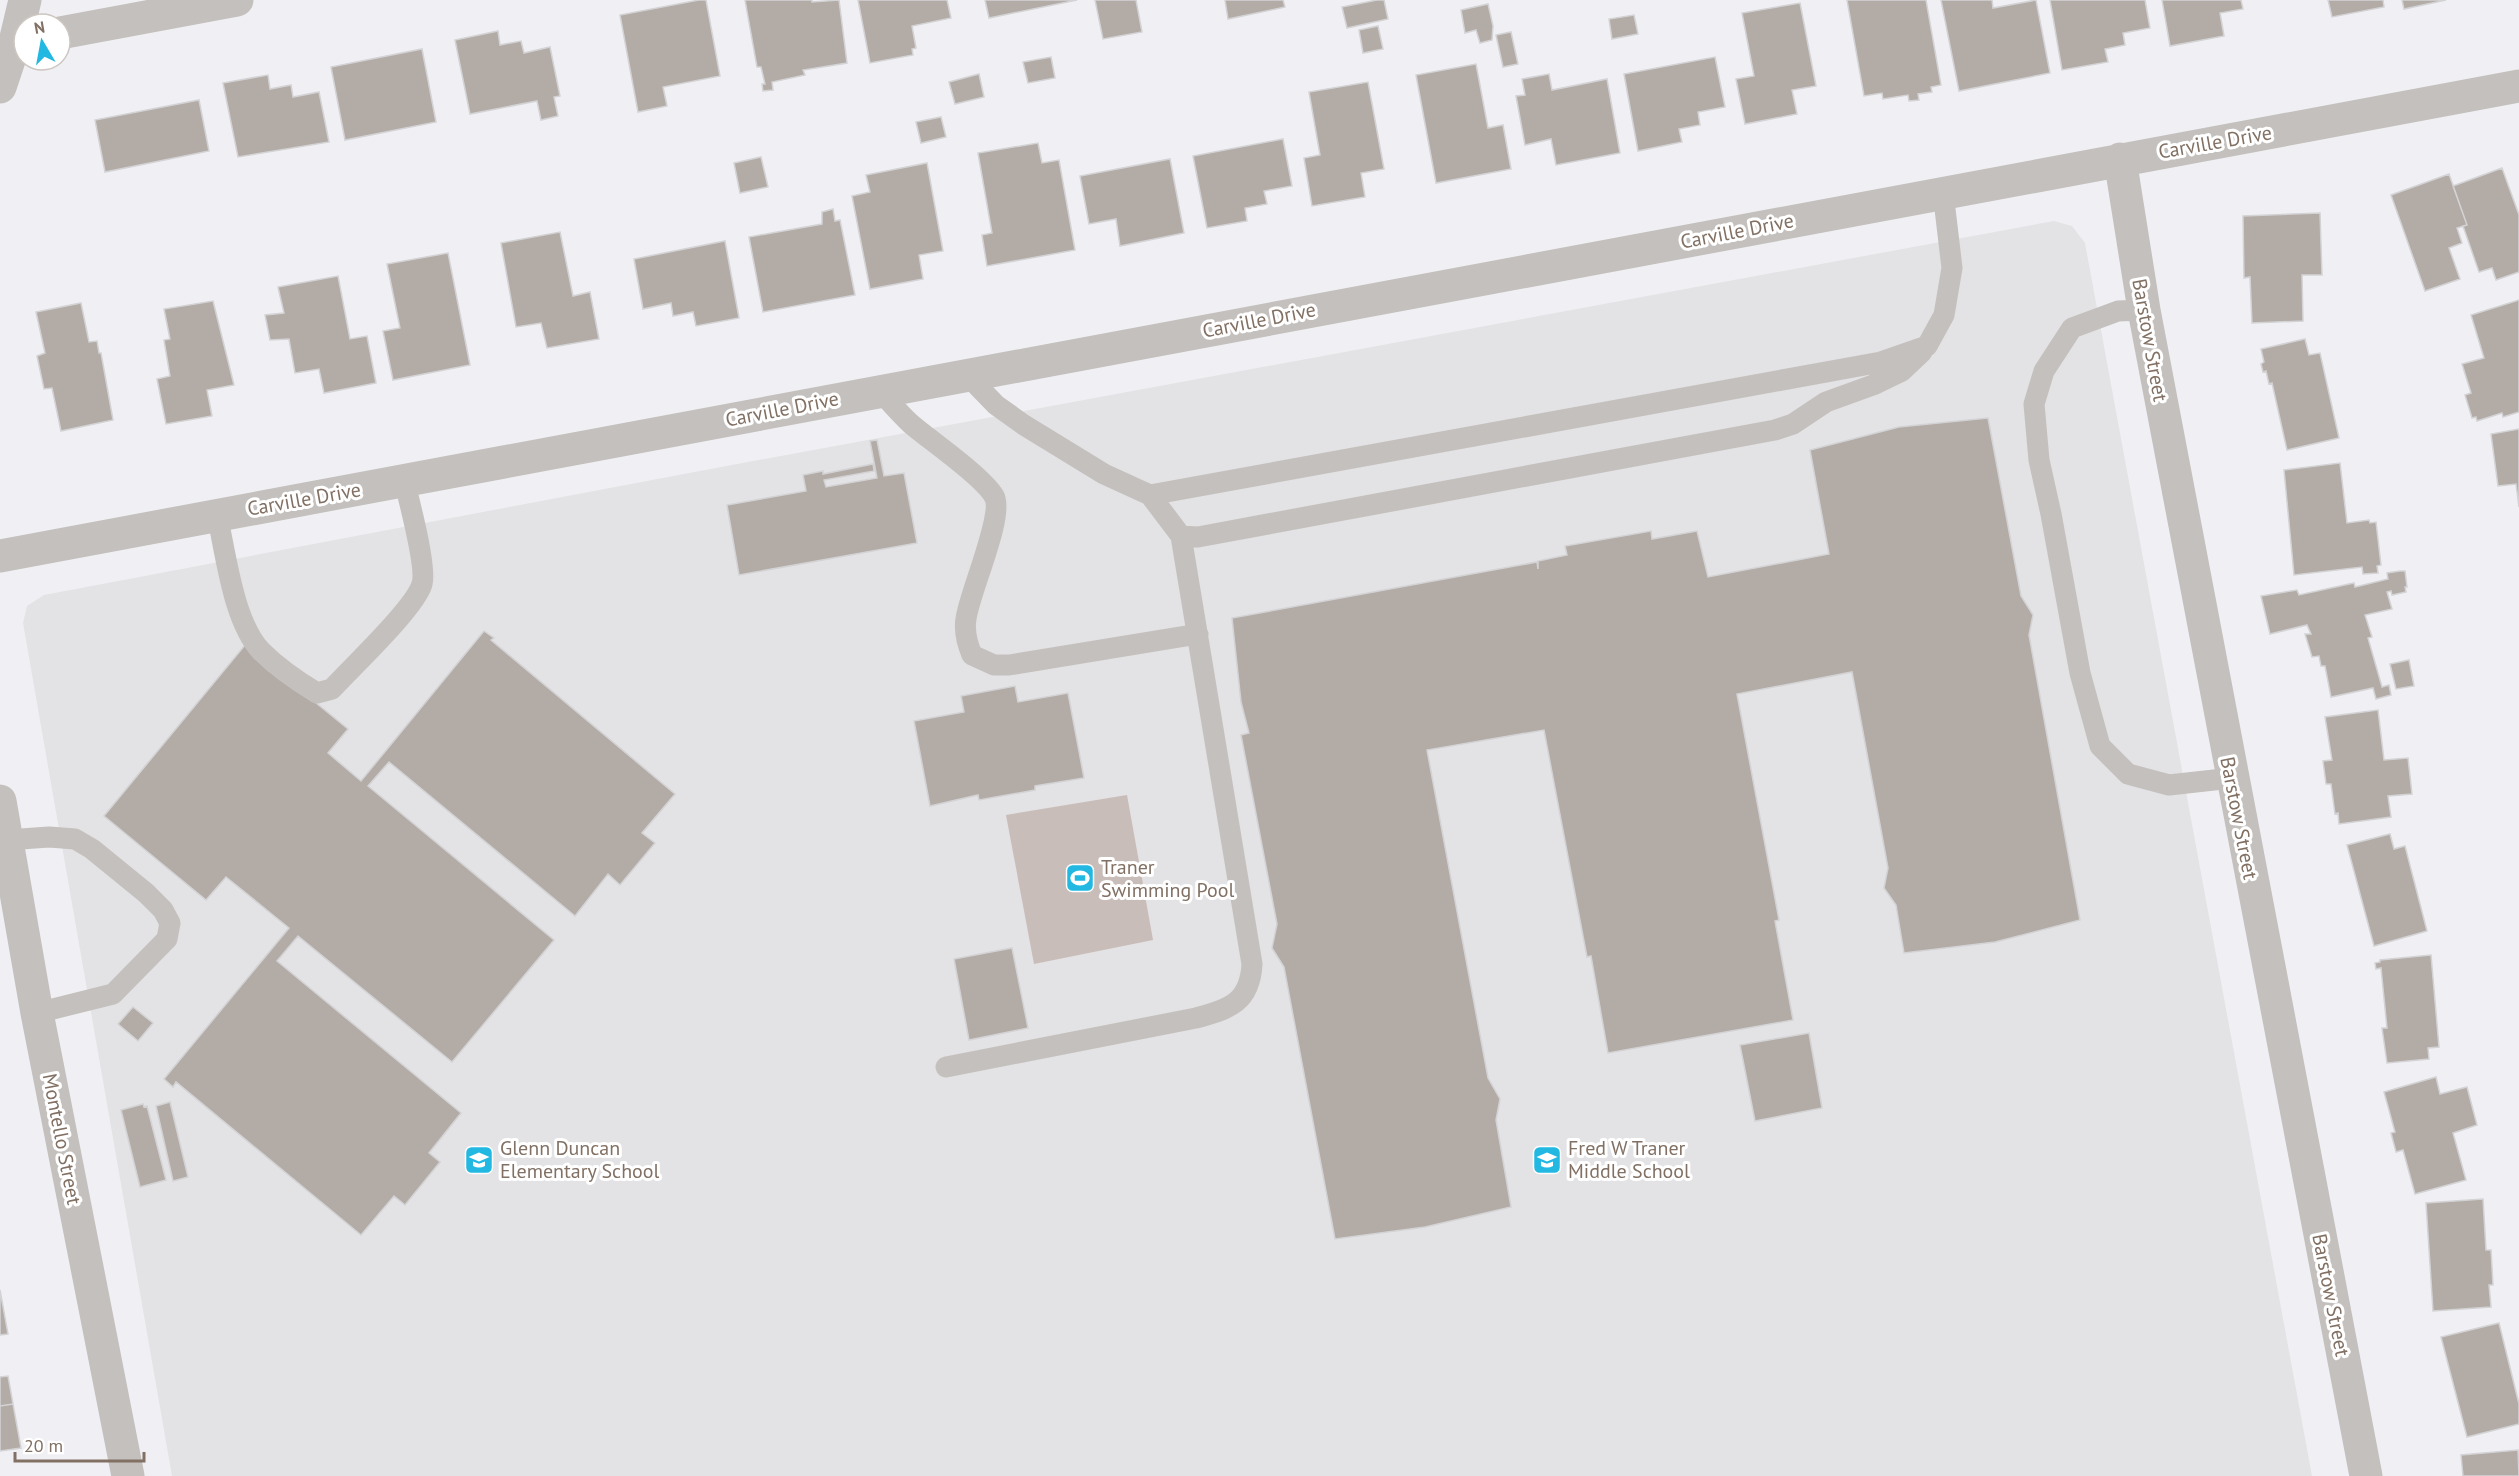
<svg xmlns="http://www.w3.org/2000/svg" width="2519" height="1476" viewBox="0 0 2519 1476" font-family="'PT Sans',sans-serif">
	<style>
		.built { fill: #e3e2e4 }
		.water { fill: #c9bdb9 }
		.building { fill: #b3aba6; stroke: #d3d3d5; stroke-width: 1.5 }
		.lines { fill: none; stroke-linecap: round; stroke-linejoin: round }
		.service { stroke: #c4c0bd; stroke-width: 21 }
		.minor { stroke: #c4c0bd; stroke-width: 33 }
		.labels { text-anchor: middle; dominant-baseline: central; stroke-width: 6; stroke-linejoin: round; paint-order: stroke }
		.street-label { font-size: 20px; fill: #817063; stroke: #fff }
		.poi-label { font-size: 20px; fill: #817063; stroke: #fff; text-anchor: start }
	</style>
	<rect width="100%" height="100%" fill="#f0f0f4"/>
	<path class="built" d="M2054,221L2072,226L2085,243L2312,1476H172L23,623L27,606L44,595L721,467Z"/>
	<path class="water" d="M1127,795L1153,940L1034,964L1006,815Z"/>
	<path class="building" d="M699,0H706L720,76L663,87L667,106L638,112L620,15Z
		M745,0H812V2L839,0L847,63L803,70L805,75L772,82L773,90L763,91L762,84H765L761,67H757Z
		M858,0H947L951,18L912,26L916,48L912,49L913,55L870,63Z
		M985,0H1077L989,18Z
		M1095,0H1136L1142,32L1103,39Z
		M1225,0H1283L1285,7L1228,19Z
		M1377,0H1384L1388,19L1347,28L1342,7Z
		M1847,0H1926L1941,85L1931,87L1932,92L1918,94L1919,100L1909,101L1908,95L1883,99L1882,93L1864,96Z
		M1941,0H1992L1993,8L2036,0L2050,73L1959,91Z
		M2050,0H2145L2150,28L2123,33L2125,45L2105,49L2108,62L2062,70Z
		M2162,0H2241L2243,9L2220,13L2224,36L2170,46Z
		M2328,0H2383L2384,7L2332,17Z
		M2402,0H2446L2404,9Z
		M1800,3L1816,86L1792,90L1797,114L1745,124L1736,79L1754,76L1742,13Z
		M1488,4L1493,26L1492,40L1480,43L1476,30L1465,33L1461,10Z
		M1634,15L1638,34L1612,39L1609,19Z
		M1378,26L1383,49L1363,53L1359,30Z
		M498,31L500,45L521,41L524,53L550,47L560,96L554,97L558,116L541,120L537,101L470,114L455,40Z
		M1511,32L1518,64L1503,67L1496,35Z
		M422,49L436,122L345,140L331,67Z
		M1051,57L1055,78L1028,83L1023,62Z
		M1715,57L1725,107L1698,112L1700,125L1679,129L1682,142L1638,151L1624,74Z
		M1476,64L1488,128L1503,125L1511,169L1436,183L1416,75Z
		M979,74L984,97L955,104L949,82Z
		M1549,74L1552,90L1607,79L1620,153L1556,165L1551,139L1525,145L1516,96L1525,95L1522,79Z
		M268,75L270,89L291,85L293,97L319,92L329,142L238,157L223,83Z
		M1368,82L1384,169L1361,173L1365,197L1312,206L1304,158L1320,155L1309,92Z
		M199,100L209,151L105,172L95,120Z
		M941,117L946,137L921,143L916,122Z
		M1283,139L1292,186L1264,191L1267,204L1245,208L1247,221L1207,228L1193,156Z
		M1038,143L1042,163L1059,160L1075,250L987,266L982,235L992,233L978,153Z
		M761,157L768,187L740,193L734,163Z
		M1170,159L1184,233L1120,246L1116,219L1089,224L1080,176Z
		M927,163L943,251L919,255L923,279L870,289L852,196L870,192L866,175Z
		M2502,168L2519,215V272L2496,280L2492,268L2479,272L2463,226L2467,225L2453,186Z
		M2449,174L2467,225L2457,228L2462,243L2449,248L2460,279L2425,291L2391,195Z
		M833,209L835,221L840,220L855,295L763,312L749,237L822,224V212Z
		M2320,213L2322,275H2302L2303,321L2252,323L2250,277L2244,278L2243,216Z
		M560,232L573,296L590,292L599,339L547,348L541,323L516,327L501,243Z
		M725,241L739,318L696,326L693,312L673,316L671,303L643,309L634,259Z
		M448,253L470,365L393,380L383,331L400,328L387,264Z
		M338,276L350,339L367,336L376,383L324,393L319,369L295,373L289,339L270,340L265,315L284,313L278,287Z
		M2519,300V412L2503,417L2502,413L2477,421L2476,417L2472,418L2465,395L2471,393L2462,364L2484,358L2471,315Z
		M213,301L234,385L207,390L212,416L166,424L157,379L170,376L164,340L170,339L164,309Z
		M81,303L89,342L97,341L99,353H101L113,420L61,431L52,388L44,389L37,356L45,353L36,312Z
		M2305,339L2309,355L2320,353L2339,438L2287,450L2272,383L2269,384L2266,371L2263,372L2261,364L2264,362L2261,349Z
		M1988,418L2021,596L2033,615L2029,635L2080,920L1995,942L1904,953L1896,905L1884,888L1888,868L1852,672L1737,694L1779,920L1775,921L1793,1020L1608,1053L1591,956L1587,957L1544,730L1427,750L1488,1078L1500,1099L1496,1120L1511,1207L1425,1227L1335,1239L1284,967L1272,948L1277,924L1241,735L1249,733L1241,702L1232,618L1537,562L1538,569V561L1567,555L1565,546L1651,531L1652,539L1697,531L1708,577L1829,554L1810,450L1899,427Z
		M2519,429V507L2516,484L2498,486L2491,434Z
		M877,440L884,476L904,473L917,543L739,575L727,505L806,491L803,475L823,471V474L873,464L874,471L824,480L826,487L877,478L870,441Z
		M2340,463L2347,523L2369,520L2370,523L2376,522L2381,565L2377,566L2378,573L2363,574L2362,567L2294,575L2284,470Z
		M2400,571H2405L2407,587H2405L2406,592L2392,595L2391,591L2387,592L2392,609L2365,615L2372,637L2368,638L2382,687L2389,685L2391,695L2376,699L2373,688L2331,697L2325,666H2321L2319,656L2312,657L2305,634H2311L2307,625L2270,634L2261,596L2297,590L2299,595L2354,583L2355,587L2388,579L2387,573Z
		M484,631L494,638L491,640L675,794L642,833L655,843L620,885L608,874L575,916L389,762L368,786L554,940L452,1062L298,936L277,961L461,1113L429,1153L440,1162L405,1205L394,1196L361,1235L176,1082L173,1087L164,1079L289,928L226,877L206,900L104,816L245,645L348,729L328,753L361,781Z
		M2409,660L2414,686L2396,689L2390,664Z
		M1015,686L1018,702L1068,693L1084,778L1035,786V790L979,800L978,795L930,806L914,721L964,712L961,696Z
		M2378,710L2384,760L2408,758L2412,794L2388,796L2391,817L2339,824L2338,813L2335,814L2331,784H2326L2323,761L2332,760L2325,717Z
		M2390,834L2394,849L2405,846L2427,931L2374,946L2347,845Z
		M1012,948L1028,1028L969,1040L954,959Z
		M2431,955L2439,1047L2428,1048L2429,1059L2387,1063L2382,1028H2387L2381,968L2376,969L2375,963L2380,962V960Z
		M133,1007L153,1023L138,1041L118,1024Z
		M1809,1033L1822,1108L1755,1121L1740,1045Z
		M2436,1077L2440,1094L2467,1087L2477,1125L2453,1133L2466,1180L2415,1194L2403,1150L2396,1152L2391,1133L2395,1132L2384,1092Z
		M170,1102L188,1177L173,1181L156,1106Z
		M143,1104L144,1107L147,1106L166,1180L140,1187L121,1110Z
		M2483,1199L2486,1250H2491L2493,1285H2489L2491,1307L2433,1311L2426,1203Z
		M0,1290L8,1334L0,1335Z
		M2499,1323L2519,1404V1424L2467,1437L2441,1337Z
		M8,1376L13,1404L0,1406V1377Z
		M13,1404L21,1448L0,1451V1406Z
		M2518,1450L2519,1476H2463L2461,1455Z"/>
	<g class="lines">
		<path class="service" d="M2144,310L2118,311L2072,328L2044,371L2034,404L2039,460L2051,514L2080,673L2100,746L2128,774L2169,785L2232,778
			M966,374L996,405L1024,425L1104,474L1150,495L1881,362L1927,346L1944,315L1952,268L1943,192
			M880,391C890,402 900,414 911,424C931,441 982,476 994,496C1005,515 969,593 966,619C964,631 967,643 972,655L994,665H1009L1198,634
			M1150,495L1181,536L1198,537L1775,430L1793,424L1826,402L1873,385L1902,371L1922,352
			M217,515C226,554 233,621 261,651C277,667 297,681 317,693L332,689C352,667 415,608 422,584C427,568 409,500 404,480
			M7,840L49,837L75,839L92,849L146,893L163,910L170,923L167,939L113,994L37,1013
			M946,1067L1196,1018C1230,1009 1250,1002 1252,964L1181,536"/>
		<path class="minor" d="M60,33L237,0
			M0,87L15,42L25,0
			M2120,159L2144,310L2366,1476
			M0,556L2519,86
			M0,801L37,1013L128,1476"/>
	</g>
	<defs>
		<g id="stadium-square" transform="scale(1.5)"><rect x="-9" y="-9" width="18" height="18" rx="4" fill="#23b8e1" stroke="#fff"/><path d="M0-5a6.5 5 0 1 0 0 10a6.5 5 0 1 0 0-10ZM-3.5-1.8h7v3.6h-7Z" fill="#fff"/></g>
		<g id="school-square" transform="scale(1.5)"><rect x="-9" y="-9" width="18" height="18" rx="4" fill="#23b8e1" stroke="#fff"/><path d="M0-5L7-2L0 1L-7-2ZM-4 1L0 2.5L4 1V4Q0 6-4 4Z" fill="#fff"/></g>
	</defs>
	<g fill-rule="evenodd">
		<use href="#stadium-square" x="1080" y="878"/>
		<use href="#school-square" x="479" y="1160"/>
		<use href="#school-square" x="1547" y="1160"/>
	</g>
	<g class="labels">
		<g class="street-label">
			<text transform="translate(2215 142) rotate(-10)">Carville Drive</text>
			<text transform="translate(1737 231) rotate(-11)">Carville Drive</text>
			<text transform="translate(1259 320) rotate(-11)">Carville Drive</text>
			<text transform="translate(2150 340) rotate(80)">Barstow Street</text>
			<text transform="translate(782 409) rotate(-11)">Carville Drive</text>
			<text transform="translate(304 499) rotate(-10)">Carville Drive</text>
			<text transform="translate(2239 818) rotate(79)">Barstow Street</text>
			<text transform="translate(62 1139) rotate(79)">Montello Street</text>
			<text transform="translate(2331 1295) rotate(79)">Barstow Street</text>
		</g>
		<g class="poi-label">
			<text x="1101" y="867">Traner<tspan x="1101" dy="23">Swimming Pool</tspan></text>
			<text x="500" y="1148">Glenn Duncan<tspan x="500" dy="23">Elementary School</tspan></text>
			<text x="1568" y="1148">Fred W Traner<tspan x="1568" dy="23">Middle School</tspan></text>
		</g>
	</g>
	<g transform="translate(42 42) rotate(350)"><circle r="28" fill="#ffffff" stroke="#cdc6c1" stroke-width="1.5"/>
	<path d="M0-4.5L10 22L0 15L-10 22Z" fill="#23b8e1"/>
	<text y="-9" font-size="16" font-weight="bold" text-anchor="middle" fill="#817063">N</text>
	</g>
	<path d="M15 1452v9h129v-9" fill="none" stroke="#817063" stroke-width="3"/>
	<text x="24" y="1452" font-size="18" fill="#817063" stroke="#ffffff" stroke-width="4.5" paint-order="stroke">20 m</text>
</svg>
